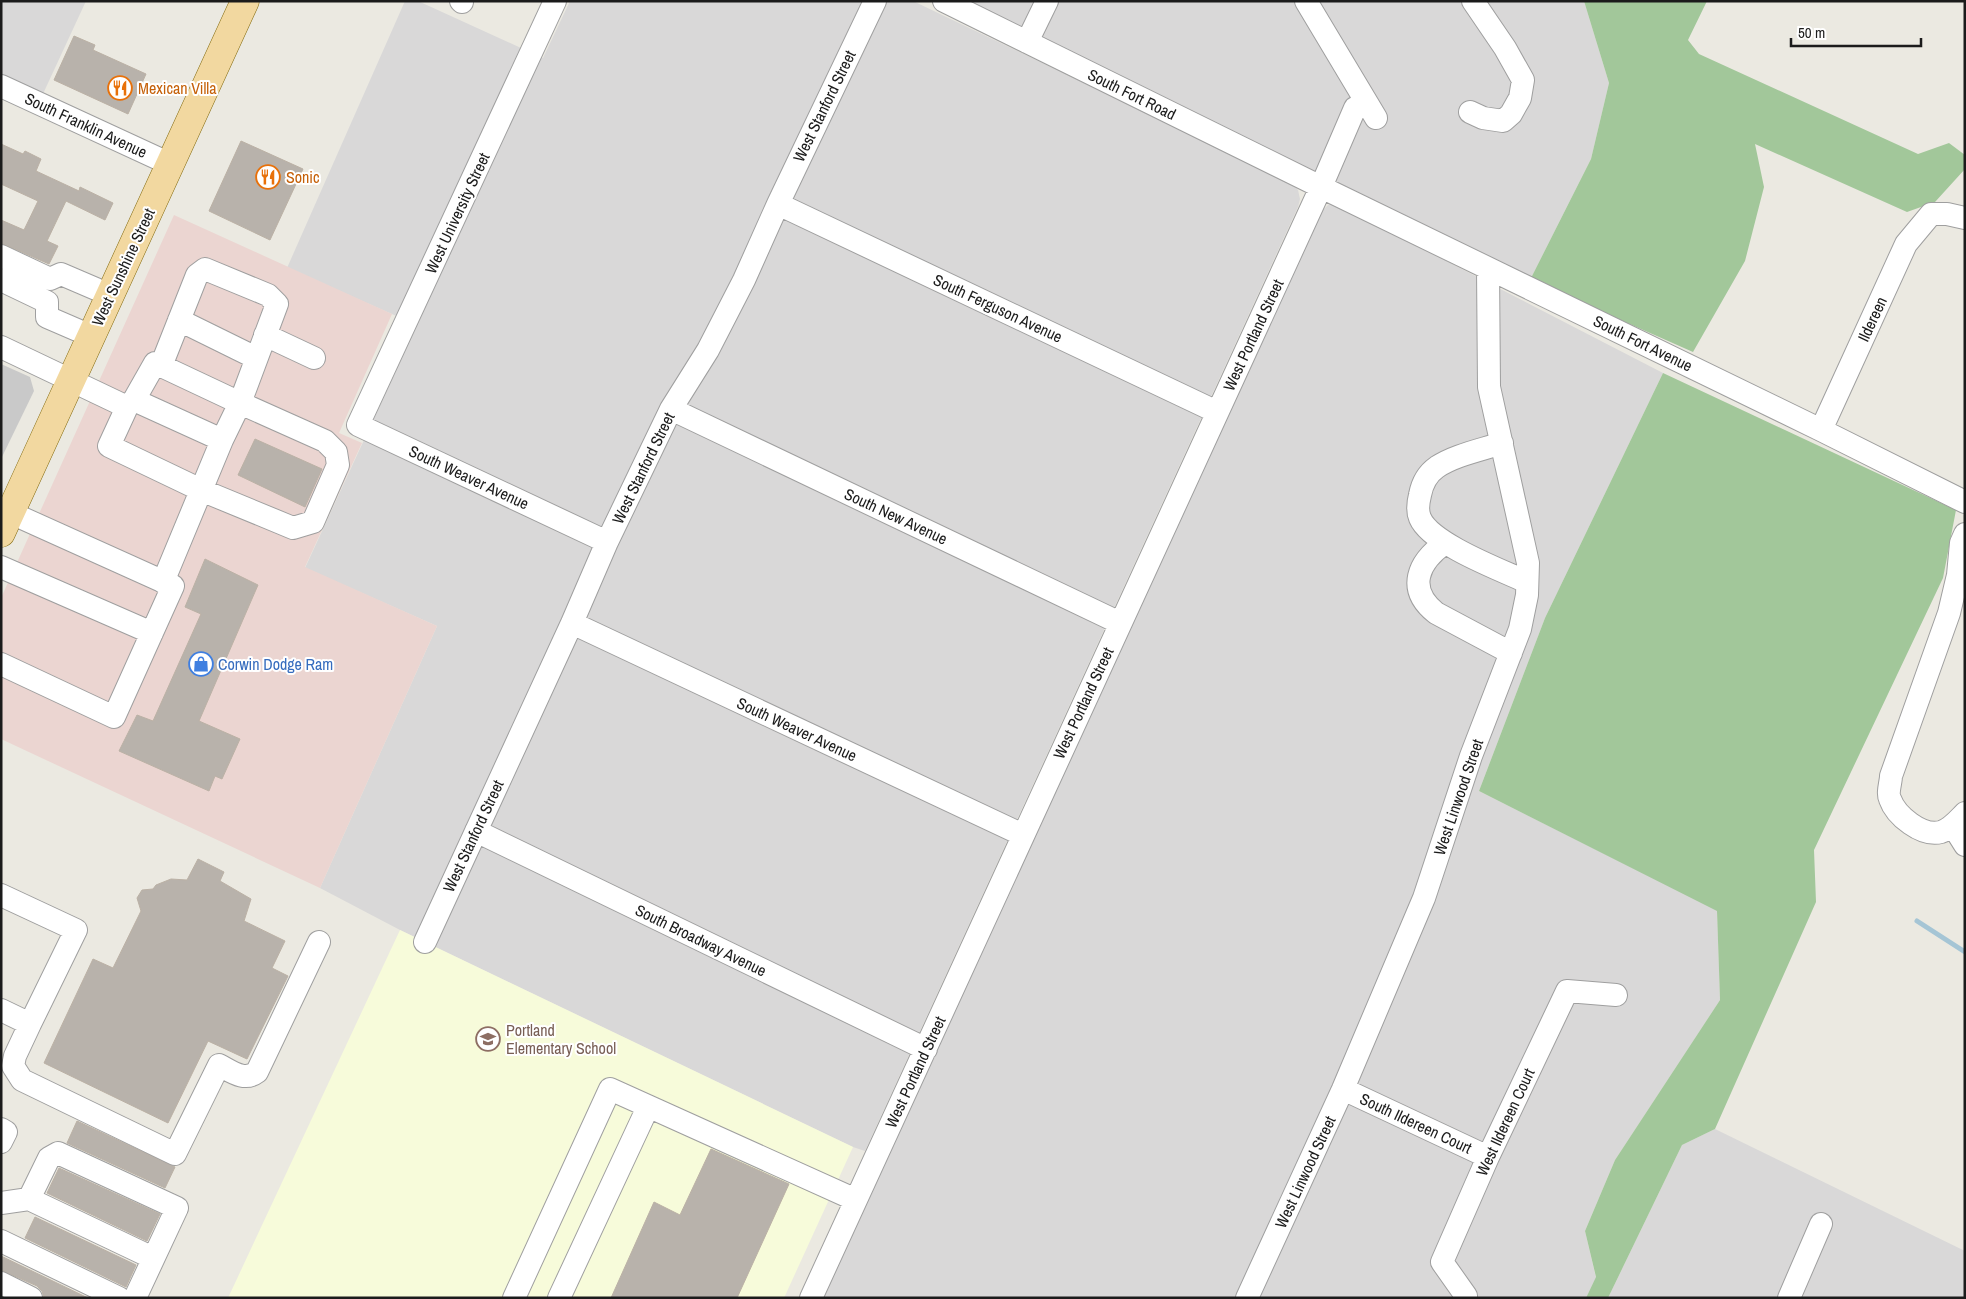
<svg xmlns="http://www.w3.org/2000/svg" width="1966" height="1299" viewBox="0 0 1966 1299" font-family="'Archivo Narrow',sans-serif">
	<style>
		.residential { fill: #d9d8d8 }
		.commercial { fill: #ebd5d1 }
		.education { fill: #f7fbda }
		.religious { fill: #c9c9c9 }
		.forest { fill: #a2c79a }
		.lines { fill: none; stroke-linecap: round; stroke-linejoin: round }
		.stream { stroke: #a5c5d5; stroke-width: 5 }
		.building { fill: #b8b2ab; stroke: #bbb1a5 }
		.minor-casing { stroke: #9f9f9f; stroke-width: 24 }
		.major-casing { stroke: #836a0e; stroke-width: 29 }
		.minor { stroke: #fff; stroke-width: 22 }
		.major { stroke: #f2d8a0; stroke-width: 28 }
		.labels { text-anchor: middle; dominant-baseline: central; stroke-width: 4; stroke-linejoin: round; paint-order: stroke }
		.food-label { font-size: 16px; fill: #c56008; stroke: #fff; text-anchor: start }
		.street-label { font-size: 16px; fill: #1b1b1b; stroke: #fff }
		.shop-label { font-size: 16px; fill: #366cbe; stroke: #fff; text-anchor: start }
		.education-label { font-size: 16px; fill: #785e54; stroke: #fff; text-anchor: start }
	</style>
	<rect width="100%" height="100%" fill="#ebe9e1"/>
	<path class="residential" d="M1,1H86L42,96L1,78Z
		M405,1H418L543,58L570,1H913L1291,182L1298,190L1300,199L1298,207L865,1151L853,1147L400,930L320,888L437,626L305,568L417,325L287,268Z
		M967,1H1584L1609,83L1591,159L1530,280Z
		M1329,204L1338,205L1663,373L1545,618L1479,791L1717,910L1720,1000L1615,1160L1585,1231L1596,1278L1586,1298H823L1322,211Z
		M1715,1129L1965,1251V1298H1608L1682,1145Z"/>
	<path class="commercial" d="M174,215L392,314L339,433L362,443L305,567L437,626L320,888L1,739V598Z"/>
	<path class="education" d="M400,930L853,1147L784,1298H228Z"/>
	<path class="religious" d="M1,364L30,377L34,391L1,459Z"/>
	<path class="forest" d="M1584,1H1707L1688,40L1699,54L1918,154L1949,143L1965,155V169L1935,202L1907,212L1755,144L1764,187L1745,261L1693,352L1530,280L1591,159L1609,83Z
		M1663,373L1956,510L1943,578L1814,850L1816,902L1715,1129L1682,1145L1608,1298H1586L1596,1277L1585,1231L1615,1160L1720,1000L1717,911L1479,791L1545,618Z"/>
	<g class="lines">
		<path class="stream" d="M1917,921L1965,952"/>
	</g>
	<path class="building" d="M74,36L95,45L93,50L146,74L128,114L54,80Z
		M241,141L303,169L270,240L209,211Z
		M1,144L23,154L25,151L41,159L36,171L79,191L80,187L113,203L105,220L66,201L47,241L58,246L49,264L1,243V220L24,230L38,201L1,184Z
		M255,439L322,469L305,507L238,475Z
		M205,559L258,585L199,721L240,739L222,779L215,776L209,791L119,751L137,715L153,721L201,614L185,607Z
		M198,859L224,872L220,881L251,899L244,921L285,941L272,968L288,976L247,1059L208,1041L168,1123L44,1063L93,959L113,968L141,911L137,898L142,890L153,889L156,885L171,879L187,880Z
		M77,1121L175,1167L165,1188L67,1143Z
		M711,1149L789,1184L737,1298H611L654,1202L680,1215Z
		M59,1168L160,1214L147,1241L47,1193Z
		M35,1217L136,1265L126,1287L25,1238Z
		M1,1256L88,1298H44L42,1291L37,1286L1,1270Z"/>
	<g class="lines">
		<g class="minor-casing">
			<path id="minor" d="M461,1L462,2
				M555,1L358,425L607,542
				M944,1L1321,187L1821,430L1965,502
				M1306,1L1376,118
				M1027,42L1047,1
				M1,86L170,164
				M1470,112L1483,118L1503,121L1511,114L1520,98L1523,80L1505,48L1473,1
				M778,204L1217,412
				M1,256L50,279L61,274L110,295
				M1,280L47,302V317L91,336
				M179,320L256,358
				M265,335L314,358
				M1,347L127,407L134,400L222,440L163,582
				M134,400L155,363L240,403L277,304L268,295L205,269L197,275L161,366
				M127,407L109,446L201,490L293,528L313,522L338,465L336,452L325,441L240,403L222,440
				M671,409L1120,623
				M1821,430L1906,244L1931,214H1947L1965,218
				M1502,443C1481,450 1455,455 1437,467C1427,474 1422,484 1420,495C1418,503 1417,511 1420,518C1431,544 1501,570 1527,582
				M1965,534L1961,543L1958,575L1949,613L1891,776C1891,782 1887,793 1890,799C1896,816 1922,837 1941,832C1951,829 1958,820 1965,813
				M1445,543C1418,562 1406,589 1436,613L1511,653
				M1,567L152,633
				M572,623L1023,835
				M1,664L114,717L173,586L11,513
				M1953,826L1965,845
				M476,831L926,1049
				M1,895L76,930L30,1024L1,1010
				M425,942L572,623L607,542L671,409L708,350L744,280L778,204L875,1
				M30,1024L15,1056L13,1066L22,1080L175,1154L219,1065C231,1071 244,1082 257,1072L319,942
				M1343,1089L1488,1157
				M1,1129L6,1132L1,1142
				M29,1199L153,1258
				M1,1203L29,1199L49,1158L58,1153L177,1208L135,1298
				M1,1241L119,1298
				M1,1283L31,1298
				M1466,1296L1442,1262L1488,1157L1567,991L1616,995
				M514,1298L610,1089L856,1200
				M559,1298L648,1107
				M811,1298L1321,187L1355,108
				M1247,1298L1343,1089L1424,898L1471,756L1520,629L1527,595L1528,563L1489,387L1488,269
				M1789,1298L1821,1224"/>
		</g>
		<g class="major-casing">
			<path id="major" d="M1,533L245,1"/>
		</g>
		<use href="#minor" class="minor"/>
		<use href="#major" class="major"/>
	</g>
	<defs>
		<g id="restaurant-ring" transform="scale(1.25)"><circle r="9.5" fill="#fff" stroke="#e8710a" stroke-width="1.5"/><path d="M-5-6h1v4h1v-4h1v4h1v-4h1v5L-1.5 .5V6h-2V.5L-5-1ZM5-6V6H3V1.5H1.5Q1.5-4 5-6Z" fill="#e8710a"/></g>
		<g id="shop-ring" transform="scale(1.25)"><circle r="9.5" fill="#fff" stroke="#3f7fe0" stroke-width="1.5"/><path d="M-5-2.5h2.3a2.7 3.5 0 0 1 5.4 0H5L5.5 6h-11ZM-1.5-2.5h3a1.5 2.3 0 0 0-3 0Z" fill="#3f7fe0"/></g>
		<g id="school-ring" transform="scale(1.25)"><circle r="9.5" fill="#fff" stroke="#8d6e63" stroke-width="1.5"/><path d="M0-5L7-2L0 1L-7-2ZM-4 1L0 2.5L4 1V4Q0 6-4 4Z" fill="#8d6e63"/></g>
	</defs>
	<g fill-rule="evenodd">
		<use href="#restaurant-ring" x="120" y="88"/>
		<use href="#restaurant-ring" x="268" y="177"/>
		<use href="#shop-ring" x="201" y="664"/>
		<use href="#school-ring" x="488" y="1039"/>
	</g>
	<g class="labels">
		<g class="food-label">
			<text x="138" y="88">Mexican Villa</text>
			<text x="286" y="177">Sonic</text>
		</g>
		<g class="street-label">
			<text transform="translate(1132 94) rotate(26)">South Fort Road</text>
			<text transform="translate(824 106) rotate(-64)">West Stanford Street</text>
			<text transform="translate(86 125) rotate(25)">South Franklin Avenue</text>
			<text transform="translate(457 213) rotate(-65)">West University Street</text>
			<text transform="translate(123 267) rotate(-65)">West Sunshine Street</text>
			<text transform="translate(998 308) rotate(25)">South Ferguson Avenue</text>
			<text transform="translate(1872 319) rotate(-65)">Ildereen</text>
			<text transform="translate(1253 335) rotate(-65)">West Portland Street</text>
			<text transform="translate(1643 343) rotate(26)">South Fort Avenue</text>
			<text transform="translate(643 468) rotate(-64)">West Stanford Street</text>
			<text transform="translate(469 477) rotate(25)">South Weaver Avenue</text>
			<text transform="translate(896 516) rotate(25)">South New Avenue</text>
			<text transform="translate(1083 703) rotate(-65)">West Portland Street</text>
			<text transform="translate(797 729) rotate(25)">South Weaver Avenue</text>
			<text transform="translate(1458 797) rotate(-71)">West Linwood Street</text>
			<text transform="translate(473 836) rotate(-65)">West Stanford Street</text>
			<text transform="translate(701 940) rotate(26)">South Broadway Avenue</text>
			<text transform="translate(915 1072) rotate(-65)">West Portland Street</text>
			<text transform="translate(1505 1122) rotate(-65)">West Ildereen Court</text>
			<text transform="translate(1416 1123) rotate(25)">South Ildereen Court</text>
			<text transform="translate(1305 1172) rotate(-65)">West Linwood Street</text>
		</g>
		<g class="shop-label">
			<text x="218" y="664">Corwin Dodge Ram</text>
		</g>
		<g class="education-label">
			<text x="506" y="1030">Portland<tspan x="506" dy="18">Elementary School</tspan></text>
		</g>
	</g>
	<rect width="1966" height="1299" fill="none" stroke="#1b1b1b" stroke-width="5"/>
	<path d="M1791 38v8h130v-8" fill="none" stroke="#1b1b1b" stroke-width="2.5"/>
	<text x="1798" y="38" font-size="15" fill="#1b1b1b" stroke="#ffffff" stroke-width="4" paint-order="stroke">50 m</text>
</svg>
